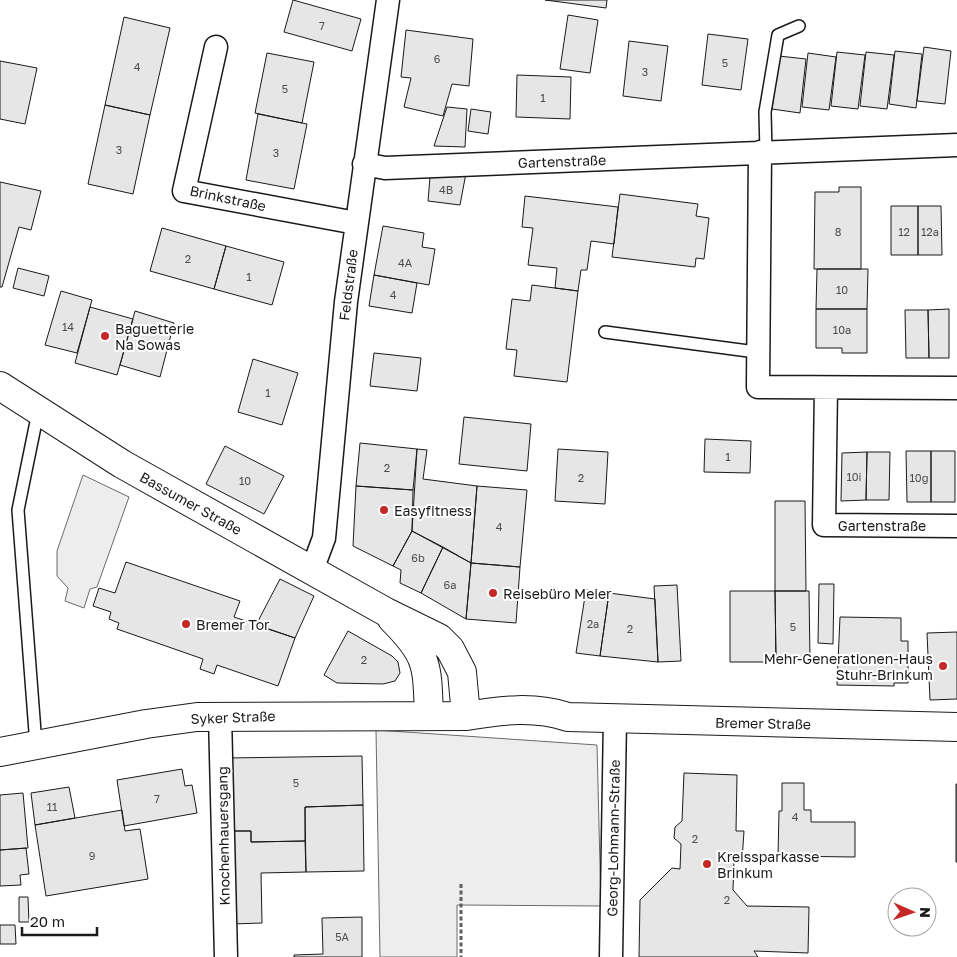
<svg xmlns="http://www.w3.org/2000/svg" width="957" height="957" viewBox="0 0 957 957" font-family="'Golos Text',sans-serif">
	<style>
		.built { fill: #ededed; stroke: #6a6a6a }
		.building { fill: #e6e6e6; stroke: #1a1a1a }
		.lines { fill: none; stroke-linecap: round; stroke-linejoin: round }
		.lane-casing { stroke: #1a1a1a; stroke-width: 14 }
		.street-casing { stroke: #1a1a1a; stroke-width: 25 }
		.secondary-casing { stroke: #1a1a1a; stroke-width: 30 }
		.path { stroke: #5f5f5f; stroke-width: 3; stroke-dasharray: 4 2.5; stroke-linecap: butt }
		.lane { stroke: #fff; stroke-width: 11 }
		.street { stroke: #fff; stroke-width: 22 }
		.secondary { stroke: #fff; stroke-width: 28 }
		.poi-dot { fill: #c62828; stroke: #fff; stroke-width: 2 }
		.labels { text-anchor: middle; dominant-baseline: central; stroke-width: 4; stroke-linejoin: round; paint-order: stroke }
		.number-label { font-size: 11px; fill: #4d4d4d }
		.street-label { font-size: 14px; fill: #1a1a1a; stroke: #fff }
		.poi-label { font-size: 14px; fill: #1a1a1a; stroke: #fff; text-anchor: start }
	</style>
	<rect width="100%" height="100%" fill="#fff"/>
	<path class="built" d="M83,475L129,497L97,587L90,589L84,608L65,601L68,588L57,576V551Z
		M376,730L597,745L601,906L457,905V957H380Z"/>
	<path class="building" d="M293,0L361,19L352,51L284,32Z
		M545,0H607L606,8Z
		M568,15L598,20L590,73L560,69Z
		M124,17L170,28L150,115L105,105Z
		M406,30L473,39L469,86L452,84L443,116L404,107L411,78L401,77Z
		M708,34L748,39L741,90L702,85Z
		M629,41L668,46L661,101L623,96Z
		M924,47L951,51L945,104L917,101Z
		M895,51L922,54L916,108L889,104Z
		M837,52L865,55L858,109L831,106Z
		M866,52L894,55L887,109L860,106Z
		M267,53L314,62L302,123L255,113Z
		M808,53L836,57L829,110L802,107Z
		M779,56L806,59L800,113L772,109Z
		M0,61L37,68L25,124L0,119Z
		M517,75L571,77L570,119L516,117Z
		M105,105L150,115L133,194L88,184Z
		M447,107L467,109L465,147L434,146Z
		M471,109L491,112L488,134L468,131Z
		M258,114L307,124L294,189L246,180Z
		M466,173L460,205L428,201L430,177Z
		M0,182L41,191L31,230L19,227L2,287H0Z
		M839,187H861V269H814L815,192H839Z
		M620,194L698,204L696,216L709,218L704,259L696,258L695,267L612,257Z
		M525,196L618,207L614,244L591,241L587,270H581L578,291L555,288L557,268L528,265L533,228L522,227Z
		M891,206H918V255H891Z
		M918,206H941L942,255H918Z
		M383,226L424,233L422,247L435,249L429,285L374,275Z
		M162,228L226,246L214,289L150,271Z
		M226,246L284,262L272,305L214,289Z
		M18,268L49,276L44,296L13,288Z
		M817,269H868L867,309H816Z
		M374,275L417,283L412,313L369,306Z
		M532,285L578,291L567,382L514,376L517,350L506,349L512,299L530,301Z
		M61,291L92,300L77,353L45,345Z
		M90,307L133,319L117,375L75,363Z
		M816,309H867V353H842V348H816Z
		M949,309V358H929L928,310Z
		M905,310H928L929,358H906Z
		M135,311L174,323L160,377L120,365Z
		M374,353L421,358L417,391L370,386Z
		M253,359L298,373L282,425L238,412Z
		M464,417L531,424L527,471L459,464Z
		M705,439L751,441L750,473L704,472Z
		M360,443L417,449L413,490L356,486Z
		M225,446L284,476L264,514L206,484Z
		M417,449L427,450L423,479L477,486L471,563L412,531Z
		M558,449L608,452L605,504L555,501Z
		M906,451H931V502H907Z
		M931,451H955V502H931Z
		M867,452L866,500L841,501L842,453Z
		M867,452H890L889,500H866Z
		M356,486L413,490L412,531L393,566L353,546Z
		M477,486L527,490L520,567L471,563Z
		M775,501H805L806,591H775Z
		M412,531L443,547L421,593L400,583L401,570L393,566Z
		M443,547L471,563L466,619L421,593Z
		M126,562L240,601L234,617L295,638L278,686L217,665L214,674L200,669L203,659L117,629L119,623L109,619L111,612L93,606L99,588L115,593Z
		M471,563L520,567L516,623L466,619Z
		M280,579L314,596L295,638L256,625Z
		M819,584H834L833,644L818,643Z
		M677,585L681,661L658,662L654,586Z
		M586,590L609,593L600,656L576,653Z
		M730,591H775L776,662H730Z
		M775,591H809L810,661L776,662Z
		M609,593L655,599L658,662L600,656Z
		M840,617L901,618V641H908V683H894V686L837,685Z
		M348,631L392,656L398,662L400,673L395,681L383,684L337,683L324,675Z
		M957,632V699L930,700L927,633Z
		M362,756L363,805L305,807V841L251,842V831H230L228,758Z
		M182,769L185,786L192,785L197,813L124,826L117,780Z
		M684,773L737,775L736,831H744L742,861L734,860L733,890L747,906L809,907L808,953L754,951L758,957H639L640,900L672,868L680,869L681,844L674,838L675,827L682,821Z
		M782,783H804V810H811V822H855V857L778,856L779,811H782Z
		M956,784H957V862H956Z
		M69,787L75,818L35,825L31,793Z
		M23,793L28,848L0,850V795Z
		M363,805L364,871L306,872L305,807Z
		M122,810L125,831L140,829L148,879L46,896L35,825Z
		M230,831H251V842L305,841L306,872L261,873L262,923L231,924Z
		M26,848L29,874L20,875L21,885L0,886V850Z
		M19,897H28L29,922H19Z
		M362,917V957H294V955L323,954L322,918Z
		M0,925H15L16,944H0Z"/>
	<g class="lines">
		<g class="lane-casing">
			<path id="lane" d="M766,152L765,112L778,35L799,26
				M605,332L756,352
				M36,745L18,510L38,412"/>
		</g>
		<g class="street-casing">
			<path id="street" d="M216,47L184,191L356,223
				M760,152L758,387L957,388
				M364,164L385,168L957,145
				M826,388L824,525L957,526
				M312,570L324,538L346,302L388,0
				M220,716L226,957
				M611,957L615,719"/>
		</g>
		<g class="secondary-casing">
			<path id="secondary" d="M0,386L122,464L386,612L439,638L450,649L462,672L466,716
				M392,619C429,656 427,665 429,716
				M0,752L146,724L197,717L466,716C501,710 535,706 568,717L957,727"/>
		</g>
		<path class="path" d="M461,884V957"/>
		<use href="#lane" class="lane"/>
		<use href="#street" class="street"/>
		<use href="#secondary" class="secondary"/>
	</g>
	<g class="poi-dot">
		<circle cx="105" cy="336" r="5"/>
		<circle cx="384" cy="510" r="5"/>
		<circle cx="493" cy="593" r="5"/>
		<circle cx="186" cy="624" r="5"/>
		<circle cx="943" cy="666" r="5"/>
		<circle cx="707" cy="864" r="5"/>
	</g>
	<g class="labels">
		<g class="number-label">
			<text x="322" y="25">7</text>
			<text x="437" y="58">6</text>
			<text x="725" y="62">5</text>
			<text x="137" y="66">4</text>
			<text x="645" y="71">3</text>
			<text x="285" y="88">5</text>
			<text x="543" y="97">1</text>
			<text x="119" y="149">3</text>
			<text x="276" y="152">3</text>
			<text x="446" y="189">4B</text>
			<text x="838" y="231">8</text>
			<text x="904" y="231">12</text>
			<text x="930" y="231">12a</text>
			<text x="188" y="258">2</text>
			<text x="405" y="262">4A</text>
			<text x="249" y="276">1</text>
			<text x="842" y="289">10</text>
			<text x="393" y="294">4</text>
			<text x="68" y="326">14</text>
			<text x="842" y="329">10a</text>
			<text x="268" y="392">1</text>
			<text x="728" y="456">1</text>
			<text x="387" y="467">2</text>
			<text x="854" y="476">10i</text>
			<text x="581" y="477">2</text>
			<text x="919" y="477">10g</text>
			<text x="245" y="480">10</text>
			<text x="499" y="526">4</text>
			<text x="418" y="557">6b</text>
			<text x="450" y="584">6a</text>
			<text x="593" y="623">2a</text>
			<text x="793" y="626">5</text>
			<text x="630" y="628">2</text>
			<text x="364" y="659">2</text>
			<text x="296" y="782">5</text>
			<text x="157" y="798">7</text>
			<text x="52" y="806">11</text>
			<text x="795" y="816">4</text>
			<text x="695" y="838">2</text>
			<text x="92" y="855">9</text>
			<text x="727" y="899">2</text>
			<text x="342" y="936">5A</text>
		</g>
		<g class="street-label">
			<text transform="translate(562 161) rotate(-2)">Gartenstraße</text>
			<text transform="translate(228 198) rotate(12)">Brinkstraße</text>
			<text transform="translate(348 285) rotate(-83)">Feldstraße</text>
			<text transform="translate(191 503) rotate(29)">Bassumer Straße</text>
			<text x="882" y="525">Gartenstraße</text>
			<text transform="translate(233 717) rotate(-2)">Syker Straße</text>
			<text transform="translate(763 723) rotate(1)">Bremer Straße</text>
			<text transform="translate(223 836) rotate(-91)">Knochenhauersgang</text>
			<text transform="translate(613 838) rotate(-89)">Georg-Lohmann-Straße</text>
		</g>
		<g class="poi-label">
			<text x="115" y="328">Baguetterie<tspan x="115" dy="16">Na Sowas</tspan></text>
			<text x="394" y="510">Easyfitness</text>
			<text x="503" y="593">Reisebüro Meier</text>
			<text x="196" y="624">Bremer Tor</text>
			<text x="933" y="658" text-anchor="end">Mehr-Generationen-Haus<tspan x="933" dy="16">Stuhr-Brinkum</tspan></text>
			<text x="717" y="856">Kreissparkasse<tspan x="717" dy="16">Brinkum</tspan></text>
		</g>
	</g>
	<g transform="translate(912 912) rotate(92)"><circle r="24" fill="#ffffff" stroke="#a3a3a3"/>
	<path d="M0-4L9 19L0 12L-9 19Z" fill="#c62828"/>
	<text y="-8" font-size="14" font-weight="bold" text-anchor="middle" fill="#1a1a1a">N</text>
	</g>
	<path d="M22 927v8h75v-8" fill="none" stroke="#1a1a1a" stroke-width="2.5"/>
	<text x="30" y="927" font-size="15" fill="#1a1a1a" stroke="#ffffff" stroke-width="4" paint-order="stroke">20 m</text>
</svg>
